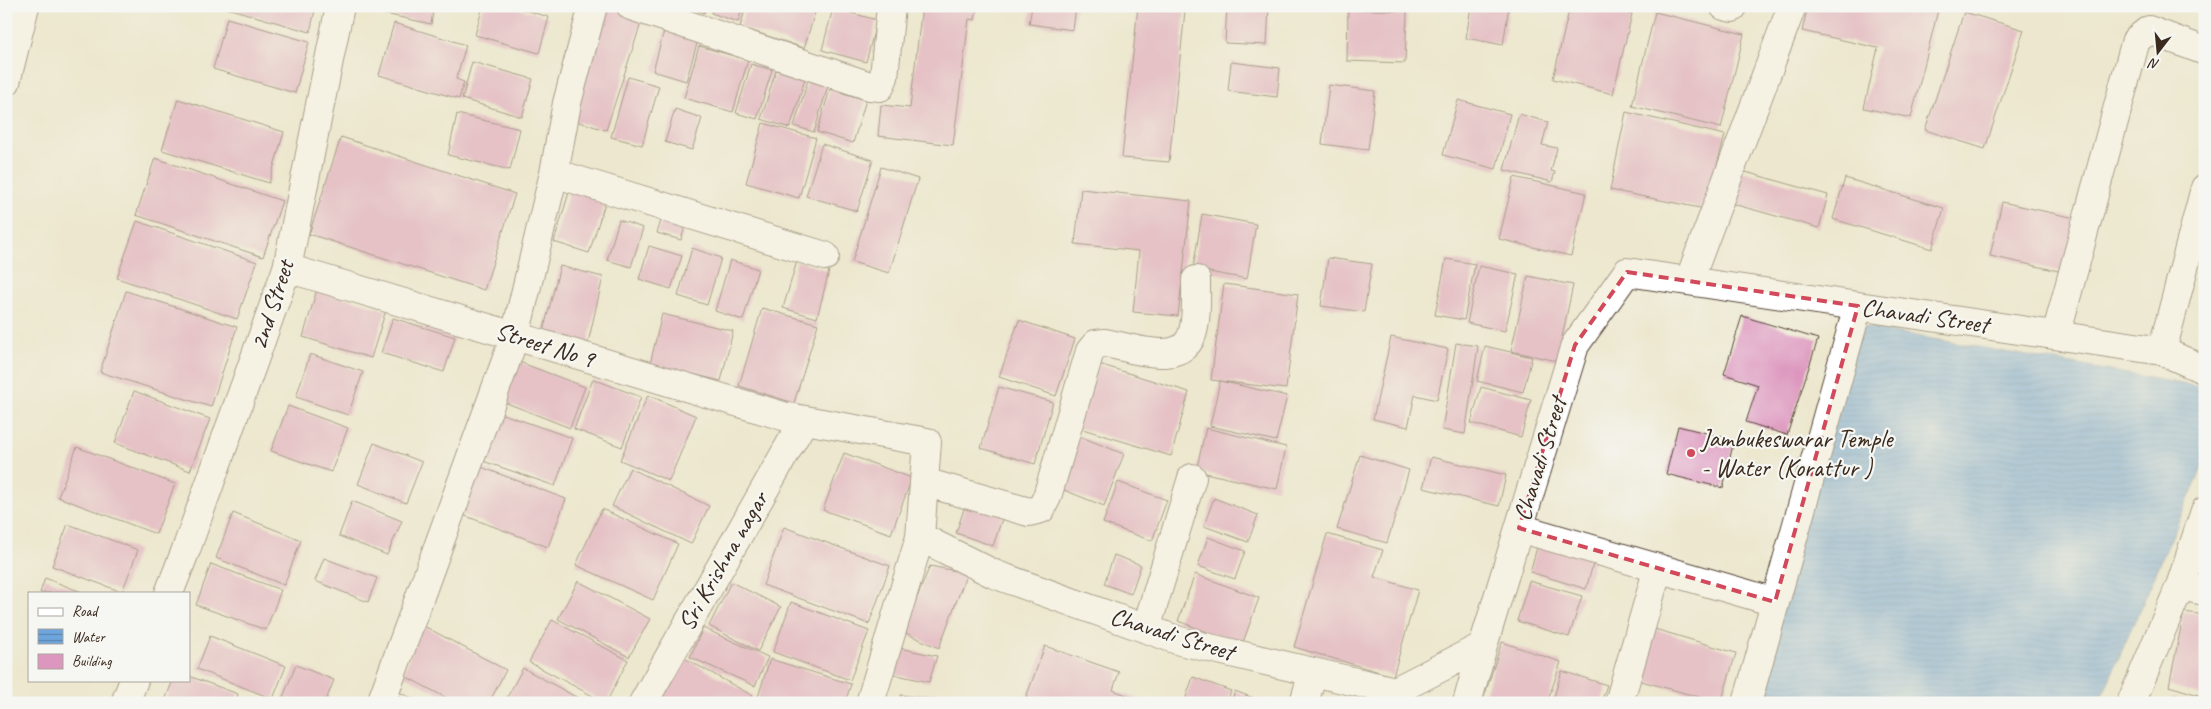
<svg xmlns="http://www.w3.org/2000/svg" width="2211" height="709" viewBox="0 0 2211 709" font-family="Caveat,sans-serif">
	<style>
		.water { fill: url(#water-rules); stroke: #54687d }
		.building { fill: #dd96be }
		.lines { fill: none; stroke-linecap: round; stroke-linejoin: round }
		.minor-casing { stroke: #564638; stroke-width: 30 }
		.secondary-casing { stroke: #564638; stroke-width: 30 }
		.minor { stroke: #fff; stroke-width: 28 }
		.secondary { stroke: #fff; stroke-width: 28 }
		.marked { fill: none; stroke: #d1495b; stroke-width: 4; stroke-dasharray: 10 6; stroke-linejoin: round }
		.poi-dot { fill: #d1495b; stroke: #f6f6f2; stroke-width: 2 }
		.labels { text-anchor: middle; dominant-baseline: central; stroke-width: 4.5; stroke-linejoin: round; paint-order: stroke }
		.street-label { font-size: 25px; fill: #3b2a1e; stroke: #f6f6f2 }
		.poi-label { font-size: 25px; fill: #3b2a1e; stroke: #f6f6f2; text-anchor: start }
	</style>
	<defs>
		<pattern id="water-rules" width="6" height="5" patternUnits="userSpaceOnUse" patternTransform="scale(1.25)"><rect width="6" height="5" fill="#6da5dc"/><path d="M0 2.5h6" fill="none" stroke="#5b87b2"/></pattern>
	</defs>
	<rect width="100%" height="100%" fill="#f6f6f2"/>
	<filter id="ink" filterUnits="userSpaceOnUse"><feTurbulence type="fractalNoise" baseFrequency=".02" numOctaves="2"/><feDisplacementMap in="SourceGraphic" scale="10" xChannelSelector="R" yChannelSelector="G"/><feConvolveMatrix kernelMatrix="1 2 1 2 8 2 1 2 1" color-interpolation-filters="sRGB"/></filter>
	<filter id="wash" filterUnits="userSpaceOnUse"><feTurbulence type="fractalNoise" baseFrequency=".0096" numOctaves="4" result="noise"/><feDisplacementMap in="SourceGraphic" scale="20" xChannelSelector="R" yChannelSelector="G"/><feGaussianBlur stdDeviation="1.12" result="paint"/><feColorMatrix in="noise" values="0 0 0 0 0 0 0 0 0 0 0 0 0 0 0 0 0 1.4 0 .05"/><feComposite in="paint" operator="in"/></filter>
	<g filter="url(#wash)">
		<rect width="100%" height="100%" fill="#ece7ce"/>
		<path class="water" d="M1856,325L2205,388V461L2099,703H1802L1746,686Z"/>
		<g id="blocks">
			<path class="building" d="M220,6H316L310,32Z
				M377,6H434L431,24L376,12Z
				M483,6H510L549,17L539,53L475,35Z
				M606,6L643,17L606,130L569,119Z
				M684,6H706L704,13Z
				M713,6H743L738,22L711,13Z
				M746,6H817L804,48L740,27Z
				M922,6H977L975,20L969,19L953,145L878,136L881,105L910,108Z
				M1032,6H1076L1073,30L1029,24Z
				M1138,6L1185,11L1169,162L1122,158Z
				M1227,6H1269L1267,45L1225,43Z
				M1471,6H1509L1503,45L1466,38Z
				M1570,6H1598L1632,14L1613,94L1553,79Z
				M1808,6H1939L1911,118L1864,108L1878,48L1802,31Z
				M833,8L877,20L866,62L822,50Z
				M1348,9L1407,11L1405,63L1347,61Z
				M1655,12L1744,34L1721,128L1632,106Z
				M1964,12L2024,30L1985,149L1925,130Z
				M227,18L309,42L295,93L213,69Z
				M394,23L466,45L456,79L464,82L459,99L379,75Z
				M665,27L699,37L686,81L653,71Z
				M699,46L748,60L733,112L684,98Z
				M472,62L533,79L522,117L462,99Z
				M1231,62L1280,68L1277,97L1228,91Z
				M751,64L772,70L757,119L736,113Z
				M777,67L806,76L790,128L761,119Z
				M628,77L659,86L642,145L611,137Z
				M808,80L828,86L814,132L794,126Z
				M1329,85L1375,91L1368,150L1322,144Z
				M830,89L866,100L853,143L817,132Z
				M178,99L284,132L269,183L162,150Z
				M1458,100L1510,114L1496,169L1443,155Z
				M675,109L702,118L692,150L665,142Z
				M1626,112L1725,135L1705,209L1610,190Z
				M457,114L520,129L510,170L448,155Z
				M1519,114L1548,122L1542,145L1557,148L1551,171L1555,172L1552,182L1504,170Z
				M763,123L816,138L799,198L746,183Z
				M341,137L515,194L484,290L309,234Z
				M822,144L873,160L857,211L806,196Z
				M155,158L282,201L263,257L136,215Z
				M881,167L918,179L889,273L852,262Z
				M1742,171L1828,195L1819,228L1733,204Z
				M1514,177L1586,193L1571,256L1499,239Z
				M1845,178L1944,208L1932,249L1833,219Z
				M570,189L606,200L589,253L554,242Z
				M1081,189L1191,201L1178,316L1133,312L1139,251L1075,244Z
				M2002,202L2075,218L2063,272L1990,256Z
				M663,214L687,221L681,240L657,233Z
				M1202,214L1256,224L1247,279L1193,269Z
				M619,220L643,228L631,267L607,260Z
				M137,221L257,262L237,319L117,278Z
				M649,246L682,256L671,289L639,279Z
				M692,248L721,258L707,305L678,296Z
				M1328,258L1372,264L1364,312L1321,306Z
				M1446,259L1475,264L1464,320L1435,315Z
				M730,260L758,269L743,320L715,311Z
				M797,261L829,271L817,318L783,308Z
				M560,266L603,277L588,343L543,332Z
				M1479,266L1518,274L1505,331L1467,323Z
				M1528,276L1573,285L1557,361L1511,351Z
				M1224,284L1298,294L1286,389L1211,380Z
				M317,289L386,310L371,358L303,337Z
				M126,291L237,327L211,407L100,372Z
				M762,308L818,324L794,403L739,386Z
				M662,314L733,331L721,381L650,364Z
				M1742,316L1818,339L1787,435L1746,422L1758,385L1724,374Z
				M393,318L455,337L444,372L381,353Z
				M1019,320L1075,339L1056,396L999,377Z
				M1391,337L1448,349L1437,400L1415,395L1408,427L1373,419Z
				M1456,343L1478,346L1465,434L1442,430Z
				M1485,346L1532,357L1523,392L1477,381Z
				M310,354L363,372L348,415L296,397Z
				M514,360L585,387L570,428L499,400Z
				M1099,364L1189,392L1171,456L1076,427Z
				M593,379L641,397L622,447L574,429Z
				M1220,381L1287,396L1276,441L1210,426Z
				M999,387L1053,402L1035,464L981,448Z
				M1481,387L1531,400L1521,437L1471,423Z
				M134,391L210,419L190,471L115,443Z
				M648,395L696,416L669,481L620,460Z
				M288,406L348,428L331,472L271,451Z
				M497,412L572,438L555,486L480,460Z
				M1678,426L1734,440L1723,488L1666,474Z
				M1206,428L1286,447L1277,489L1196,471Z
				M1079,436L1124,454L1104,506L1059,488Z
				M374,443L422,462L406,503L358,484Z
				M77,447L175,484L156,534L58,497Z
				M844,453L912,478L891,534L823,510Z
				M1360,455L1409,470L1387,543L1337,529Z
				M1431,457L1506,475L1499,506L1423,488Z
				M473,464L566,499L548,547L455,512Z
				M630,468L709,506L691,544L612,506Z
				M1118,482L1167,500L1152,541L1103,523Z
				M1214,498L1258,515L1248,542L1204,526Z
				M352,501L402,521L387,555L339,536Z
				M966,503L1003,516L993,546L956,533Z
				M602,509L678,544L653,600L576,565Z
				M233,513L301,540L284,585L216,558Z
				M68,524L138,550L122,592L52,566Z
				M784,527L890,566L869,624L763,585Z
				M1327,534L1383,550L1374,577L1418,590L1393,676L1294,647Z
				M1208,537L1245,551L1235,579L1198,566Z
				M1539,540L1595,557L1586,589L1530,572Z
				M1114,555L1141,565L1131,594L1104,584Z
				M324,558L377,578L368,602L315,581Z
				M211,564L281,590L266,630L196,605Z
				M930,566L967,573L939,648L903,632Z
				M1195,574L1259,598L1242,645L1178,621Z
				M45,578L84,593H40Z
				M578,581L650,619L629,657L558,619Z
				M1529,581L1582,596L1569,637L1517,621Z
				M731,582L781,607L758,651L709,626Z
				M791,602L869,631L850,680L773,652Z
				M2184,612L2205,615V697L2169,686Z
				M552,620L628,660L606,703L529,662Z
				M422,625L506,670L489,703H456L403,675Z
				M1648,627L1736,653L1721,703L1634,679Z
				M703,628L768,657L755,686L690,657Z
				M210,636L286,666L273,699L197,669Z
				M1502,642L1561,662L1547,703H1482Z
				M1045,646L1119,672L1113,690L1148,703H1024Z
				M899,648L937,656L929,682L892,674Z
				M679,655L753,696L749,703H663L656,699Z
				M770,659L851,684L845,703H756Z
				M296,665L334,680L325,703L281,702Z
				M523,668L587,703H504Z
				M1562,671L1607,685L1601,703H1552Z
				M189,676L238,694L235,703H164L173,680H189Z
				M1193,677L1231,691L1227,703H1184Z
				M396,691L423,703H392Z
				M1235,691L1266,703H1231Z
				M901,695L954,702V703H900Z
				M2173,697L2188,702V703H2171Z"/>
		</g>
	</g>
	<g filter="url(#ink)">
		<use href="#blocks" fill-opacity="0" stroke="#564638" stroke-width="1"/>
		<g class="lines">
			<g class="minor-casing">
				<path id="minor" d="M631,6L870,86L880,87L884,77L891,6
					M1724,6L1732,8
					M554,173L825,256
					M287,268L783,416L927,442L920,537L870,703
					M1689,281L1792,6
					M2056,335L2136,40L2149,30L2205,51
					M2162,351L2205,188
					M924,482L1029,512L1041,509L1047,497L1090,351L1096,344L1105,343C1134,348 1187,370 1194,327C1197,312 1196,295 1196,280
					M1519,528L1775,602
					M920,537L994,574L1180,641L1395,691L1483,646L1575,345L1627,272L2162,351L2205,370
					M2180,586L2205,591
					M169,593L187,547L287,268L340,6
					M1146,629L1192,478
					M125,703L134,680
					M381,703L515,336L554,173L567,103L593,6
					M643,703L804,420
					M1304,703L1313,672
					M1467,703L1483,646
					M1619,703L1658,568
					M1747,703L1858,306
					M2131,703L2180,586L2205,511"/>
			</g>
			<g class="secondary-casing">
				<path id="secondary" d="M6,82L25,6"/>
			</g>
			<use href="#minor" class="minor"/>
			<use href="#secondary" class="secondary"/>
		</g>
	</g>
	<path d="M0 0H2211V709H0ZM1627,272L1858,306L1775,602L1519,528L1575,345Z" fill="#ece7ce" fill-opacity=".55" fill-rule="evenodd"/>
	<path class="marked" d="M1627,272L1858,306L1775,602L1519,528L1575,345Z"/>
	<circle class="poi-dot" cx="1691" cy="453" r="5"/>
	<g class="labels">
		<g class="street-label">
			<text transform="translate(272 305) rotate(-72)">2nd Street</text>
			<text transform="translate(1925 316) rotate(8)">Chavadi Street</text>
			<text transform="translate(545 345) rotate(17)">Street No 9</text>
			<text transform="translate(1540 459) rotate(-73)">Chavadi Street</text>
			<text transform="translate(723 561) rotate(-60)">Sri Krishna nagar</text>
			<text transform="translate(1172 634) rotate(17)">Chavadi Street</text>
		</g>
		<g class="poi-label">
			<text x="1701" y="439">Jambukeswarar Temple<tspan x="1701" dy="29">- Water (Korattur )</tspan></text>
		</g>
	</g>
	<rect width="2211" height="709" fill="none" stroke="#f6f6f2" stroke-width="25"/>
	<rect x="28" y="592" width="162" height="90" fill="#f6f6f2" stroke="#aba49d"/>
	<rect x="38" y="608" width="25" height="8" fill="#ffffff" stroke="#aba49d"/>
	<text x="72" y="616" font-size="15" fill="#3b2a1e">Road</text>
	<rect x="38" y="629" width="25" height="15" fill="url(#water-rules)" stroke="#aba49d"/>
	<text x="72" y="642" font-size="15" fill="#3b2a1e">Water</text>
	<rect x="38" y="654" width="25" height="15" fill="#dd96be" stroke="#aba49d"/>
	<text x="72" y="666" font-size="15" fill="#3b2a1e">Building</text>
	<g transform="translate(2158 52) rotate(196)" stroke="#f6f6f2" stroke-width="4" paint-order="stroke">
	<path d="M0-4L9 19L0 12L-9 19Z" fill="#3b2a1e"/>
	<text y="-8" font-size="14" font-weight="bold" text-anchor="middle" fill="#3b2a1e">N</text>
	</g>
</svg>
